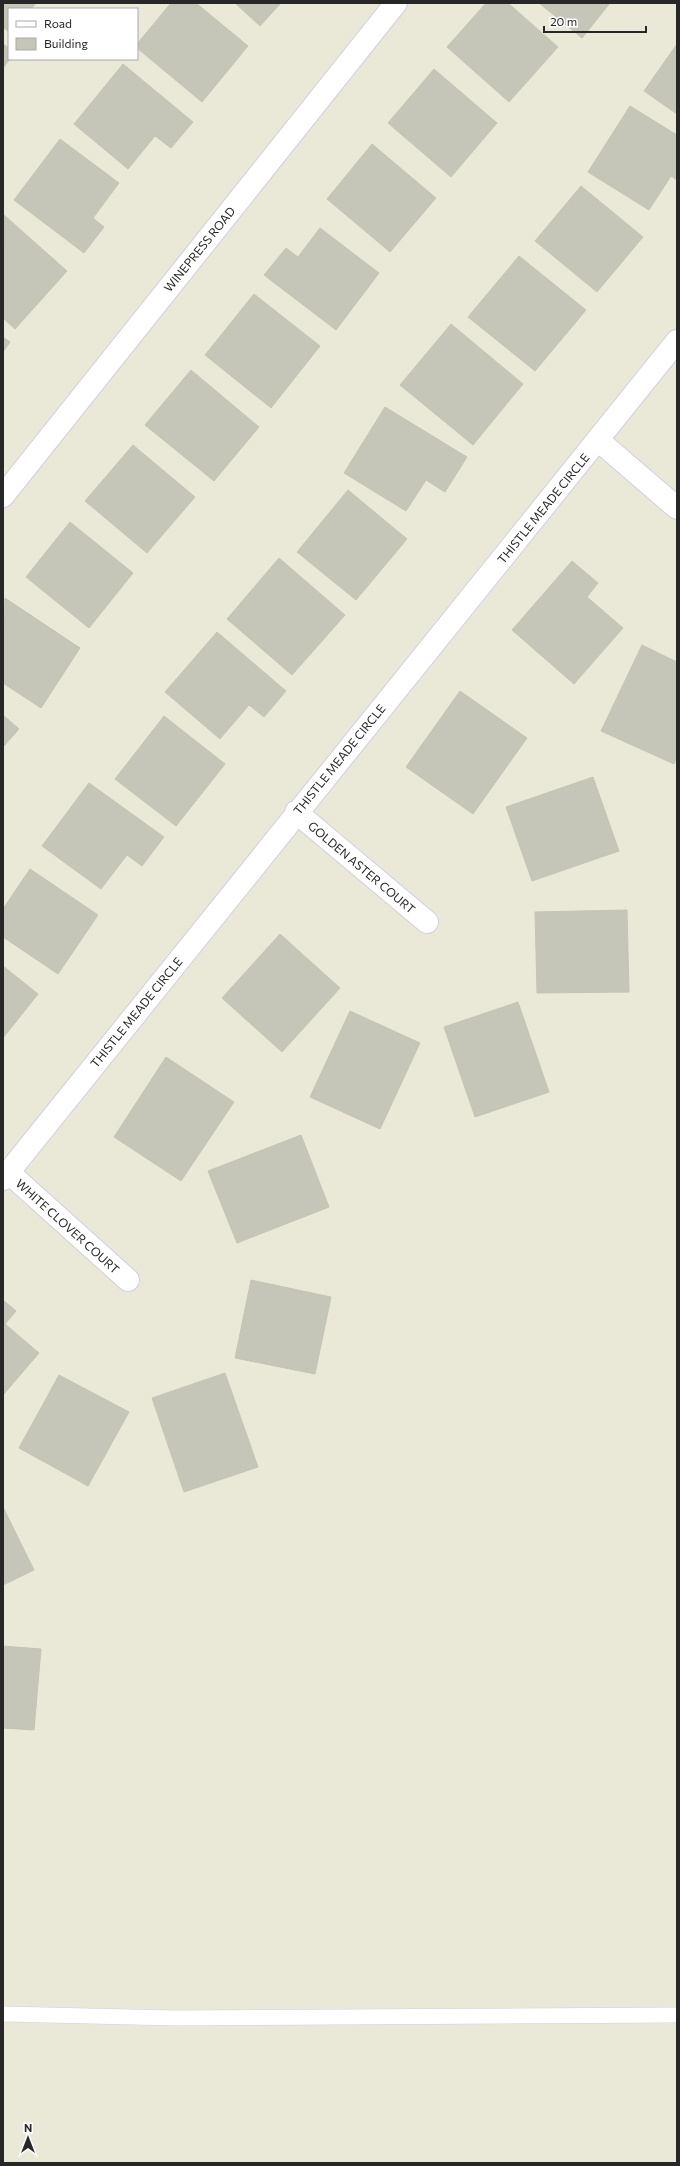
<svg xmlns="http://www.w3.org/2000/svg" width="680" height="2166" viewBox="0 0 680 2166" font-family="Commissioner,sans-serif">
	<style>
		.building { fill: #c5c5b8; stroke: #c5c5b2 }
		.lines { fill: none; stroke-linecap: round; stroke-linejoin: round }
		.lane-casing { stroke: #d1cee1; stroke-width: 16 }
		.street-casing { stroke: #d1cee1; stroke-width: 24 }
		.lane { stroke: #fff; stroke-width: 15 }
		.street { stroke: #fff; stroke-width: 22 }
		.labels { text-anchor: middle; dominant-baseline: central; stroke-width: 3.5; stroke-linejoin: round; paint-order: stroke }
		.street-label { font-size: 12px; fill: #272727; stroke: #fff }
	</style>
	<rect width="100%" height="100%" fill="#eae9d8"/>
	<path class="building" d="M3,3H36L31,9H9V32L3,27Z
		M171,3H196L248,46L202,102L137,48V44Z
		M235,3H281L260,26Z
		M486,3H508L558,47L509,102L447,47Z
		M539,3H610L582,38Z
		M3,44L9,48L10,59L3,68Z
		M677,44V114L644,91Z
		M123,64L193,122L171,148L155,136L128,169L74,124Z
		M434,69L497,123L451,177L388,123Z
		M630,106L677,135V180L671,176L649,210L588,172Z
		M60,139L119,183L93,218L104,227L84,253L14,200Z
		M372,144L436,198L390,252L327,199Z
		M581,186L643,237L597,292L535,241Z
		M4,215L67,271L15,329L3,318Z
		M320,228L379,273L336,330L264,275L286,248L298,257Z
		M519,256L586,310L535,371L468,317Z
		M254,294L320,346L271,408L205,355Z
		M451,324L523,384L473,445L400,385Z
		M3,337L10,342L3,352Z
		M191,370L259,427L214,481L145,425Z
		M385,407L467,457L445,492L426,480L406,511L344,473Z
		M133,445L195,497L147,553L85,501Z
		M348,490L407,539L356,600L297,552Z
		M70,522L133,573L89,628L26,577Z
		M279,558L345,615L292,675L227,619Z
		M572,561L598,583L587,597L623,628L574,684L512,630Z
		M5,598L80,648L41,708L3,683Z
		M217,632L286,691L264,717L249,705L220,739L165,692Z
		M642,645L677,662V757L674,764L601,731Z
		M460,691L527,738L473,814L406,767Z
		M3,715L19,729L3,747Z
		M164,716L225,764L176,826L115,779Z
		M593,777L619,851L532,881L506,807Z
		M89,783L164,837L142,866L127,855L101,889L42,846Z
		M30,869L98,915L58,974L3,937V909Z
		M627,910L629,992L537,993L535,912Z
		M280,934L340,988L282,1052L222,998Z
		M3,966L38,994L3,1038Z
		M518,1002L549,1092L475,1117L444,1027Z
		M350,1011L420,1043L380,1129L310,1097Z
		M166,1057L234,1102L181,1181L114,1137Z
		M301,1135L329,1207L237,1243L208,1171Z
		M251,1280L331,1297L315,1374L235,1358Z
		M3,1300L16,1311L5,1324L39,1353L3,1395Z
		M225,1373L258,1467L184,1492L152,1398Z
		M59,1375L129,1412L88,1486L19,1448Z
		M3,1507L34,1570L3,1585Z
		M3,1646L41,1649L34,1730L3,1728Z"/>
	<g class="lines">
		<g class="lane-casing">
			<path id="lane" d="M3,2014L175,2018L677,2015"/>
		</g>
		<g class="street-casing">
			<path id="street" d="M598,440L677,508
				M3,496L396,3
				M296,812L427,922
				M8,1172L128,1280
				M3,1179L677,341"/>
		</g>
		<use href="#lane" class="lane"/>
		<use href="#street" class="street"/>
	</g>
	<g class="labels">
		<g class="street-label">
			<text transform="translate(199 249) rotate(-51)">WINEPRESS ROAD</text>
			<text transform="translate(543 508) rotate(-51)">THISTLE MEADE CIRCLE</text>
			<text transform="translate(339 759) rotate(-51)">THISTLE MEADE CIRCLE</text>
			<text transform="translate(362 867) rotate(40)">GOLDEN ASTER COURT</text>
			<text transform="translate(136 1012) rotate(-51)">THISTLE MEADE CIRCLE</text>
			<text transform="translate(68 1226) rotate(42)">WHITE CLOVER COURT</text>
		</g>
	</g>
	<rect width="680" height="2166" fill="none" stroke="#272727" stroke-width="8"/>
	<rect x="8" y="8" width="130" height="52" fill="#ffffff" stroke="#a9a9a9"/>
	<rect x="16" y="21" width="20" height="6" fill="#ffffff" stroke="#a9a9a9"/>
	<text x="44" y="28" font-size="12" fill="#272727">Road</text>
	<rect x="16" y="38" width="20" height="12" fill="#c5c5b8" stroke="#a9a9a9"/>
	<text x="44" y="48" font-size="12" fill="#272727">Building</text>
	<g transform="translate(28 2138)" stroke="#ffffff" stroke-width="3" paint-order="stroke">
	<path d="M0-3L7 15L0 10L-7 15Z" fill="#272727"/>
	<text y="-6" font-size="11" font-weight="bold" text-anchor="middle" fill="#272727">N</text>
	</g>
	<path d="M544 26v6h102v-6" fill="none" stroke="#272727" stroke-width="2"/>
	<text x="550" y="26" font-size="12" fill="#272727" stroke="#ffffff" stroke-width="3" paint-order="stroke">20 m</text>
</svg>
